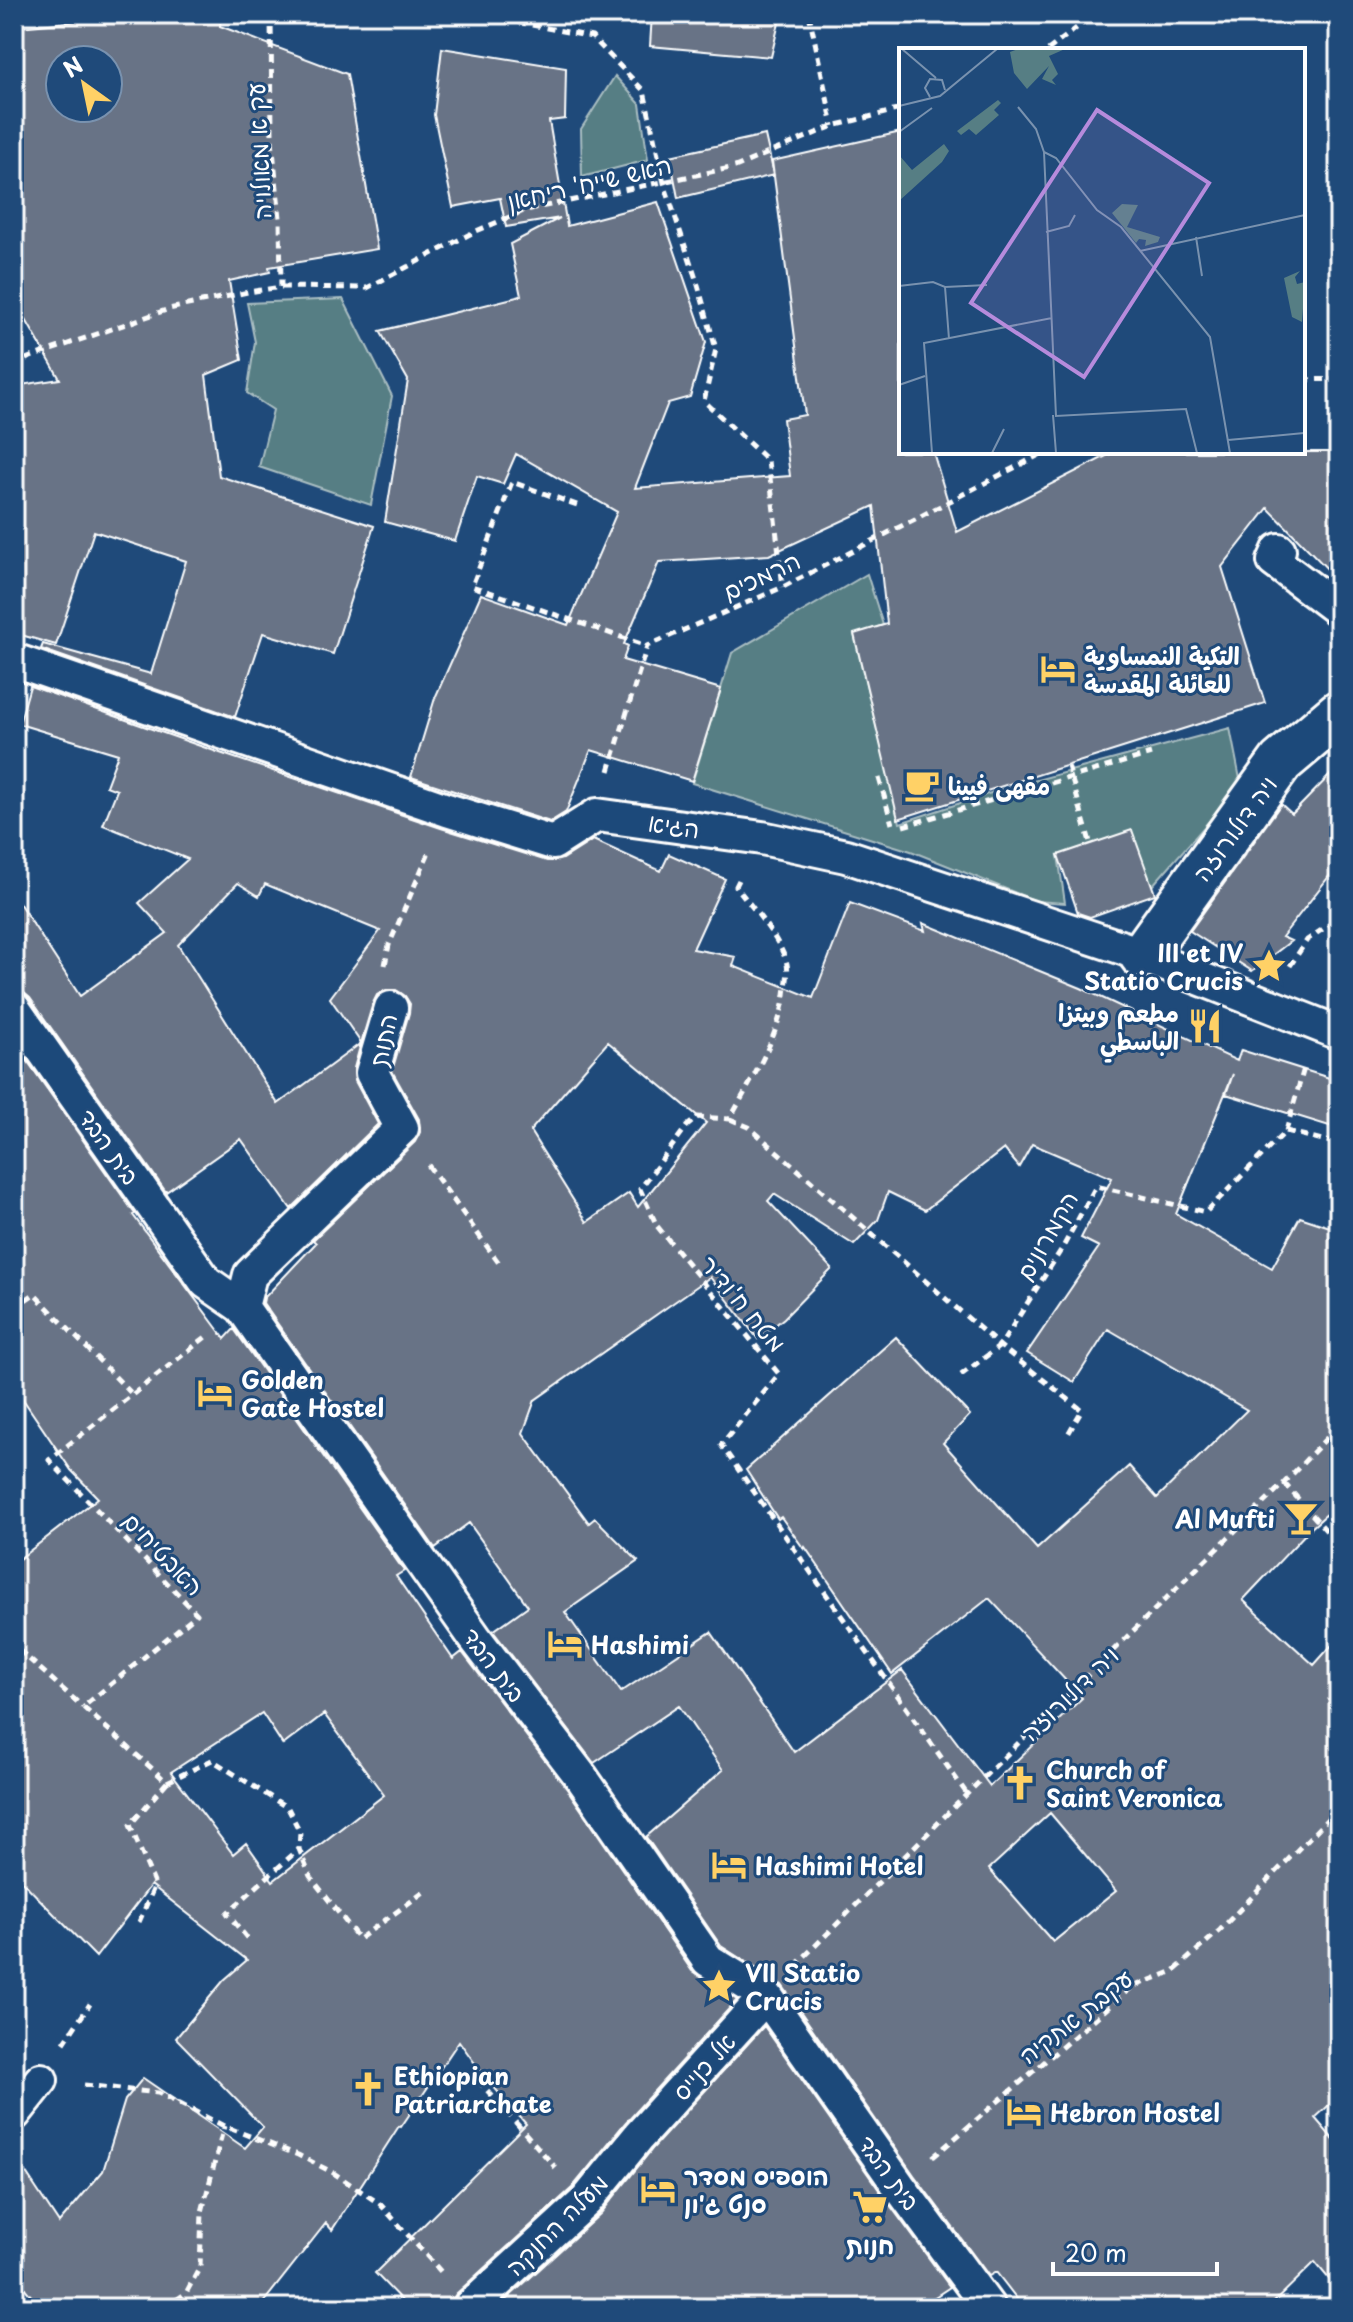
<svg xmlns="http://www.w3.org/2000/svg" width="1353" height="2322" viewBox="0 0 1353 2322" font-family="'Playpen Sans','Playpen Sans Arabic','Playpen Sans Hebrew',sans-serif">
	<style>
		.green { fill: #567e84; stroke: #aabec2; stroke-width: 2 }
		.building { fill: #677386; stroke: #fff; stroke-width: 2; fill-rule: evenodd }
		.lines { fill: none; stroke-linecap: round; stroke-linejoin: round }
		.pedestrian-casing { stroke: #fff; stroke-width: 38 }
		.minor-casing { stroke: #fff; stroke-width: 50 }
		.path { stroke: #fff; stroke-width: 5; stroke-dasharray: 8 6; stroke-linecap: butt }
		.pedestrian { stroke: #1f4a7a; stroke-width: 32 }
		.minor { stroke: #1f4a7a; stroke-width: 44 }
		.labels { text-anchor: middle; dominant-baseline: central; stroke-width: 6; stroke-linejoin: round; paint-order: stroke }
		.street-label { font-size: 24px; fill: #fff; stroke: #1f4a7a }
		.poi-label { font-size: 24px; font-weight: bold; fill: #fff; stroke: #1f4a7a; text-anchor: start }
		.inset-road { fill: none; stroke: #7992af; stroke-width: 2 }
		.view { fill: #b68bdc; fill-opacity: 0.15; stroke: #b68bdc; stroke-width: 4 }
		.inset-edge { fill: none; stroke: #fff; stroke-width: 4 }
	</style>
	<rect width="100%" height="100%" fill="#1f4a7a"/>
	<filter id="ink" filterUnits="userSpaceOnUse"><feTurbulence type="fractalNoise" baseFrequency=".0125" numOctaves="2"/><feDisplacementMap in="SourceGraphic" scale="16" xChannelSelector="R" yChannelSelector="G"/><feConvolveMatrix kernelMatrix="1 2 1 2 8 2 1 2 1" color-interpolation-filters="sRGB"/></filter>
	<g filter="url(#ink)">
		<path class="green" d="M615,76L640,104L648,160L582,177L581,129Z
			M343,299L392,396L371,505L259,467L273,410L247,393L255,342L247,303Z
			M867,574L883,625L854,635L900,823L1003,789L1230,728L1240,779L1233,794L1152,886L1058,855L1065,903L1036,901L911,851L692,783L732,653Z"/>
		<path class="building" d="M151,14H221L220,26L347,74L377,249L269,267L270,272L229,281L242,360L206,375L219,476L374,526L333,654L263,633L235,717L41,649L43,644L151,674L186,561L94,531L56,645L14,633V386L60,379L14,299V80H23L19,27ZM60,60H108V108H60Z
			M652,14H781L771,57L650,46Z
			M442,48L566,68L565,119L549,121L567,226L658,202L706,342L690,397L668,403L635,488L790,476L783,419L805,415L772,161L901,132V452H933L957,532L1114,452H1339V581L1268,508L1222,567L1265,703L898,819L854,634L887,624L874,506L769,555L659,562L624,644L628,646L623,660L721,689L692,781L591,750L566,812L550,822L411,777L435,698L481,594L568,625L617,512L516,454L503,484L477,476L455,541L385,522L408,380L380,331L521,296L510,244L560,218L506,227L500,198L453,207L434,115Z
			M765,135L774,175L678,198L670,156Z
			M30,686L223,754L441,828L547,861L563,859L593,840L661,871L669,854L725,879L693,949L736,957L733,966L813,998L850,903L925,931L923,923L1081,988L1237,1061L1241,1050L1339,1081V1129L1226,1094L1233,1074L1176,1214L1272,1268L1300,1217L1339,1230V1503L1309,1530L1243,1600L1314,1665L1339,1637V2096L1315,2118L1339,2146V2291L1315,2262L1268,2308H1024L996,2272L989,2276L914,2175L782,1985L721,1946L646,1837L723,1770L679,1706L594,1763L493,1631L528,1606L469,1523L435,1548L263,1303L264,1298L316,1243L313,1240L415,1142L420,1132L419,1119L392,1071L409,1013L410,1004L405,996L396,990H386L377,995L373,1003L361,1043L330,998L380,931L265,884L259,896L238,883L178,945L278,1104L361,1043L354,1068L355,1081L378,1124L291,1209L241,1139L166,1192L30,998L23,992L14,990V895L80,996L167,933L139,903L188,859L103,825L117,790L106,786L118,754L19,724ZM608,1042L706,1123L638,1207L629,1193L587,1222L530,1131ZM1032,1144L1112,1178L1081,1238L1099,1247L1027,1353L1074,1382L1108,1329L1247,1410L1157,1498L1129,1466L1037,1549L943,1443L970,1415L896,1337L746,1470L778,1519L781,1517L804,1549L805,1547L892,1674L989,1598L1082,1698L990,1786L902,1670L794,1752L711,1632L621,1692L565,1612L638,1561L595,1518L589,1523L523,1433L535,1400L710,1277L758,1339L784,1318L832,1269L768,1201L774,1194L854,1245L878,1220L888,1192L925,1210L1004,1149L1019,1167ZM1050,1813L1116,1891L1053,1942L989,1869Z
			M1339,766V853L1330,875L1282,937L1291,941L1252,971L1190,931L1281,804L1292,814Z
			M1132,830L1155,894L1090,917L1078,913L1058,855Z
			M14,1042L135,1214L133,1215L225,1339L234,1329L404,1571L396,1576L453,1659L462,1652L567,1789L692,1971L737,2000L625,2123L572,2188L456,2294L451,2302V2308H409L375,2273L526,2124L484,2076L459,2041L401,2127L399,2126L332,2230L326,2223L259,2308H41L14,2275V2155L59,2223L103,2171L125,2100L143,2078L245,2148L263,2127L176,2038L224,1980L247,1960L151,1885L96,1957L14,1873V1563L98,1498L71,1470L14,1386ZM262,1713L283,1745L324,1714L384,1795L273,1881L246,1843L233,1854L171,1772Z
			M764,2026L884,2197L950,2287L918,2308H497L601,2213L653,2148Z"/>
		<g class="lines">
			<g class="pedestrian-casing">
				<path id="pedestrian" d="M1279,550L1274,561L1339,610
					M14,660L447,810L553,843L597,815L762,838L846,856L1123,948L1339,1033
					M14,1009L206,1282L242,1307L475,1638L582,1778L708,1960L766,1996L899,2186L989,2308
					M242,1307L250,1275L402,1128L372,1073L391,1008
					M14,2114L41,2080
					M469,2308L586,2201L639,2136L766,1996"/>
			</g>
			<g class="minor-casing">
				<path id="minor" d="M1142,955L1281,762L1339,713"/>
			</g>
			<path class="path" d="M271,14L272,140L280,218L281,287
				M477,14L592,37L644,91L664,183L698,285L716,349L704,401L768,461L783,587
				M809,14L833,126
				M1048,50L1095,14
				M14,367L28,358L169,309L248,292L281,287L367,288L474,232L526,210L735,167L833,126L901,109
				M1303,380L1339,379
				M577,505L512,482L472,586L647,646
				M1068,766L1090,842
				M609,771L647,646L783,587L1045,452
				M879,778L892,824
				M903,826L1151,754
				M739,880L736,886C752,908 780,938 787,964C789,974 786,984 785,995C777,1040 752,1079 730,1119L698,1117L687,1126L640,1189L657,1226L779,1374L721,1445L967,1794
				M385,965L389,945L429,852
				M1290,966L1307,940L1339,918
				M730,1119L749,1127L1000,1346L1082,1410L1068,1434
				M1286,1131L1339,1144
				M428,1165L499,1263
				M14,1308L34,1294L133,1395
				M961,1375L1000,1346L1063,1247L1096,1186L1206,1212L1286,1131L1304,1068
				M1284,1483L1339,1545
				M19,1650L83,1707
				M167,1782L212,1760L288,1808L300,1832L299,1849L310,1876L359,1939L428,1889
				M139,1922L155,1885L130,1825L167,1782L83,1707L197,1614L49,1460L207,1336
				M247,1938L227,1913L299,1849
				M795,1966L992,1769L1284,1483L1339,1425
				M64,2043L90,2004
				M478,2080L556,2168
				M84,2085L158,2093L224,2126L298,2155L332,2172L380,2204L443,2274
				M933,2157L1132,1987L1174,1971L1220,1930L1339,1807
				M165,2308L186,2293L200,2267L202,2212L224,2126"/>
			<use href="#pedestrian" class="pedestrian"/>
			<use href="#minor" class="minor"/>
		</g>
	</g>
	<defs>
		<g id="hotel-bare" transform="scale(2.76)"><path d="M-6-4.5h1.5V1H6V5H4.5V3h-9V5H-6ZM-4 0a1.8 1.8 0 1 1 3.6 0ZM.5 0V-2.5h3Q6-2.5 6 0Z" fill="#ffd166" stroke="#1f4a7a" stroke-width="2.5" paint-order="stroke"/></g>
		<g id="cafe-bare" transform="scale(2.76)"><path d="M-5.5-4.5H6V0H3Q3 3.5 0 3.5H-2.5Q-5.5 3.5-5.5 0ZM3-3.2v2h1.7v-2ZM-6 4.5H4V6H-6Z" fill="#ffd166" stroke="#1f4a7a" stroke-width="2.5" paint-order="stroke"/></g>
		<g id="sight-bare" transform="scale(2.76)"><path d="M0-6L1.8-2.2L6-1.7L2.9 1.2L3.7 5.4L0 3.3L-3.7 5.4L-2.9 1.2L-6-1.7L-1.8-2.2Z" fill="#ffd166" stroke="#1f4a7a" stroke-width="2.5" paint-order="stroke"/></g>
		<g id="restaurant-bare" transform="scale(2.76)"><path d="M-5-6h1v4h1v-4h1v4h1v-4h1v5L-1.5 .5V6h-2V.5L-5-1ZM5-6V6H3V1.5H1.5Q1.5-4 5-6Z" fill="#ffd166" stroke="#1f4a7a" stroke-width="2.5" paint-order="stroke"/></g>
		<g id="bar-bare" transform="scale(2.76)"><path d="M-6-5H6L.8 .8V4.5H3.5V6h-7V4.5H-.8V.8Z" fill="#ffd166" stroke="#1f4a7a" stroke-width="2.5" paint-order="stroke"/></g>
		<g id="church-bare" transform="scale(2.76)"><path d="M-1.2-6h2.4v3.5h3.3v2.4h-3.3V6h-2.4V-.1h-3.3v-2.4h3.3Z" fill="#ffd166" stroke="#1f4a7a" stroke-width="2.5" paint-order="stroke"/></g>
		<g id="supermarket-bare" transform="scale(2.76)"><path d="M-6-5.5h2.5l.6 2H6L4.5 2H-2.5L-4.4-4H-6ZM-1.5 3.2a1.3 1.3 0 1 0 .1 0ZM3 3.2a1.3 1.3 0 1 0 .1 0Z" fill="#ffd166" stroke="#1f4a7a" stroke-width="2.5" paint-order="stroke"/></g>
	</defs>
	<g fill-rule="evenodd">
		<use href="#hotel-bare" x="1058" y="669"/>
		<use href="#cafe-bare" x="922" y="785"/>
		<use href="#sight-bare" x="1269" y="966"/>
		<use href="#restaurant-bare" x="1205" y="1026"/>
		<use href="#hotel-bare" x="215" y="1393"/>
		<use href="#bar-bare" x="1301" y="1518"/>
		<use href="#hotel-bare" x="565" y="1644"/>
		<use href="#church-bare" x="1020" y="1783"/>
		<use href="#hotel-bare" x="729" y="1865"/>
		<use href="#sight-bare" x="719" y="1986"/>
		<use href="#church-bare" x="368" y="2089"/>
		<use href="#hotel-bare" x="1024" y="2112"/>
		<use href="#hotel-bare" x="658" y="2189"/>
		<use href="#supermarket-bare" x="870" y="2207"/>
	</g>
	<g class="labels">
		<g class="street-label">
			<text transform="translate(258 151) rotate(-93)">עק א מאולויה</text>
			<text transform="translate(589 182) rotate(-13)">האש שייח' ריחאן</text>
			<text transform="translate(761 575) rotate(-25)">הרמכים</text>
			<text transform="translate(674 825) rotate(8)">הגיא</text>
			<text transform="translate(1234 828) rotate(-54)">ויה דולורוזה</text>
			<text transform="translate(382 1040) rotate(-78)">התות</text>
			<text transform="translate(110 1146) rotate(55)">בית הבד</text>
			<text transform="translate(1046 1235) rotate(-60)">הקמרונים</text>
			<text transform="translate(744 1303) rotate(50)">מטח ח'ודיר</text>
			<text transform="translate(164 1553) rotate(46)">האבטיחים</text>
			<text transform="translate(495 1664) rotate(53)">בית הבד</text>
			<text transform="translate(1069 1693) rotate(-44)">ויה דולורוזה</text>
			<text transform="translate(1075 2016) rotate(-38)">עקבת אתקיה</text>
			<text transform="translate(703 2066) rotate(-48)">אל כנייס</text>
			<text transform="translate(890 2172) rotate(54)">בית הבד</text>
			<text transform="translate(556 2224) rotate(-45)">מעלה החנקה</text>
		</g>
		<g class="poi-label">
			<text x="1084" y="655">التكية النمساوية<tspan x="1084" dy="28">للعائلة المقدسة</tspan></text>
			<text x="948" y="785">مقهى فيينا</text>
			<text x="1243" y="952" text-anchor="end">III et IV<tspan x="1243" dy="28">Statio Crucis</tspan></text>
			<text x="1179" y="1012" text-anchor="end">مطعم وبيتزا<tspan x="1179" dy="28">الباسطي</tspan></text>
			<text x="241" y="1379">Golden<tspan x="241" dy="28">Gate Hostel</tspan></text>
			<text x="1275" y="1518" text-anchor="end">Al Mufti</text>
			<text x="591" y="1644">Hashimi</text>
			<text x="1046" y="1769">Church of<tspan x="1046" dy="28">Saint Veronica</tspan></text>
			<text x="755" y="1865">Hashimi Hotel</text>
			<text x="745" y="1972">VII Statio<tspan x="745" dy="28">Crucis</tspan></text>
			<text x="394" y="2075">Ethiopian<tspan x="394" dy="28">Patriarchate</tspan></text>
			<text x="1050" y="2112">Hebron Hostel</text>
			<text x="684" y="2175">הוספיס מסדר<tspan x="684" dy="28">סנט ג'ון</tspan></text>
			<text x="870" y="2244" text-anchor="middle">חנות</text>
		</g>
	</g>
	<g transform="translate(899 48)">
		<rect width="406" height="406" fill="#1f4a7a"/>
		<path d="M119,1H166L150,8L159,26L153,32L157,37L143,31L150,18L128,41L115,25L111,4ZM99,52L102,55L95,62L100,67L77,87L70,81L62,87L58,83ZM45,96L50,103L43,114L0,153V107L13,122ZM223,156L239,157L228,179L261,189L259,194L246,198L247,192L240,191L237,195L213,165ZM401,223L396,229L398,236L406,234L403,274L393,269L385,230Z" fill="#567e84"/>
		<path class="inset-road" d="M3,1L37,30M31,49L26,40L31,31L43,32L46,42M0,58L41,48L98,1M119,59L137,81L145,104L157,110L198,162L222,179L311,289L331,405M0,84L33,60M145,104L157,368L287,361L298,405M147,184L170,178L176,167M297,189L303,228M241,203L406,167M0,238L34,234L46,239L88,237M46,239L50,291M0,337L26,328M154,367L157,405M329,392L405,385M33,405L25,295L153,270M93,405L105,381"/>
		<path class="view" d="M198,62L310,135L185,329L72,255Z"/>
		<rect width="406" height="406" class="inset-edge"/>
	</g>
	<rect width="1353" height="2322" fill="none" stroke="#1f4a7a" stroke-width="48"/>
	<rect x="24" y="24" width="1305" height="2274" fill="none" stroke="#fff" stroke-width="3" filter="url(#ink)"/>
	<g transform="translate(84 84) rotate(327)"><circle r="38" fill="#1f4a7a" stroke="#7992af" stroke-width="2"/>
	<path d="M0-6L14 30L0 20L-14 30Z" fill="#ffd166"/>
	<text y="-12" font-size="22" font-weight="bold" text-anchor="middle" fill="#ffffff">N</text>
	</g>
	<path d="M1053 2262v12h164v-12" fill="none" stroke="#ffffff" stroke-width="4"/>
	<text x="1065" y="2262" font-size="24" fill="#ffffff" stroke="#1f4a7a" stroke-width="6" paint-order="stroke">20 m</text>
</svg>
